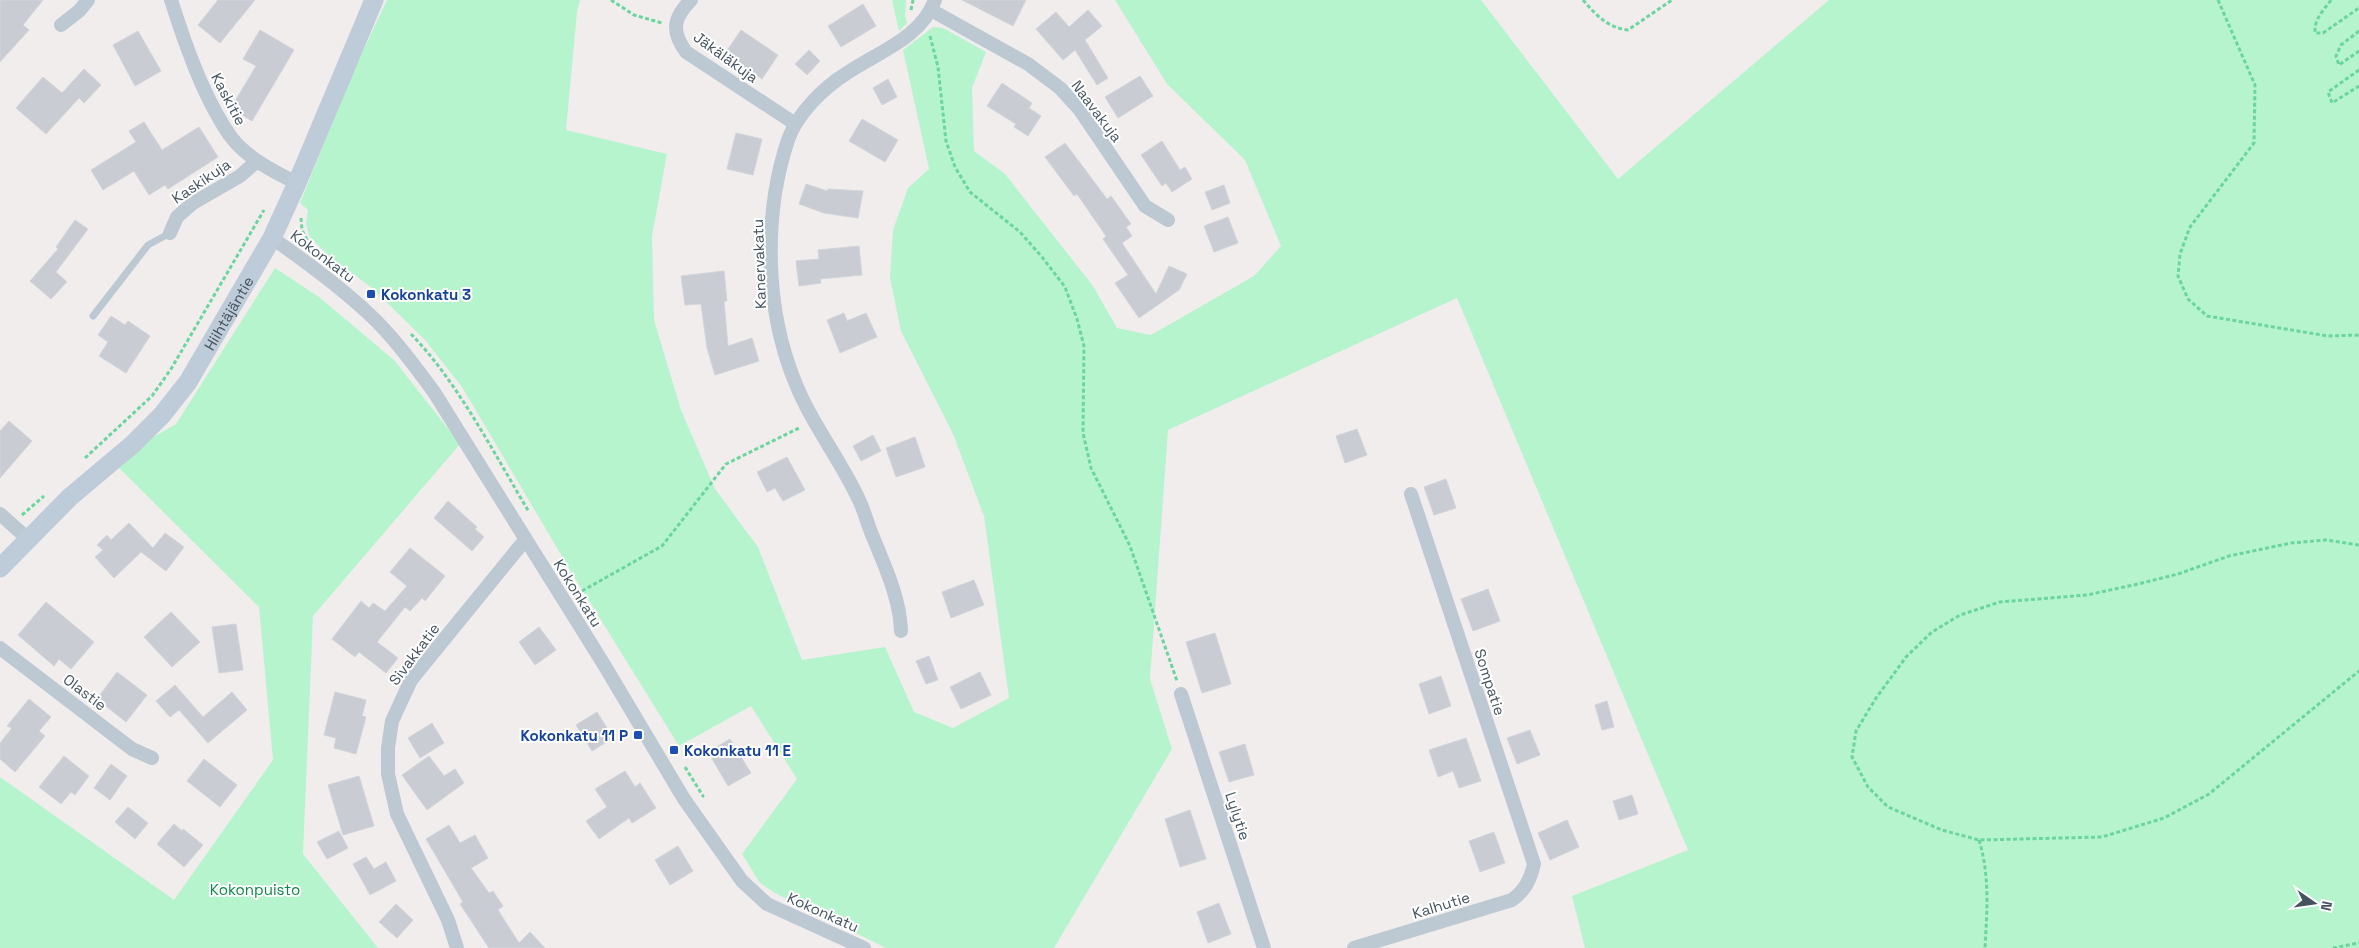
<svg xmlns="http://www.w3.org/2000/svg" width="2359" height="948" viewBox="0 0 2359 948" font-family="'Space Grotesk',sans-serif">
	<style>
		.green { fill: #b6f4cd }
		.building { fill: #c9cdd3; stroke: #d1d4da }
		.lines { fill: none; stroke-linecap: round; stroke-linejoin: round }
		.path { stroke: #6bd59f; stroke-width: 3; stroke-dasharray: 4 2.5; stroke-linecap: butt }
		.lane { stroke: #bcc9d2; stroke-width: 7 }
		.street { stroke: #bcc9d2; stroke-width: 14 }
		.secondary { stroke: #becbd9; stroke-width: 19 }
		.transit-dot { fill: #1a4fb4; stroke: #fff; stroke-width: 2 }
		.labels { text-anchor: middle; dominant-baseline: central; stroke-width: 4; stroke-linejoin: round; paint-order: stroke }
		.street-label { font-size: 15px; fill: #44525d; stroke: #fff }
		.transit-label { font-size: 15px; font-weight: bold; fill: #164399; stroke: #fff; text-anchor: start }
		.park-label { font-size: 15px; fill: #0d8647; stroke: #fff }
	</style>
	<rect width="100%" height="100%" fill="#f1eded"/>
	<path class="green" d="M387,0H580L577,12L566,130L667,154L652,236L654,320L681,410L715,489L758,547L802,660L885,647L914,712L953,728L1009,698L984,516L953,434L901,331L890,278L893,230L908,188L929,169L903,50L933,27L943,28L986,52L972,88L974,151L1005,174L1093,286L1117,328L1151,335L1254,276L1281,246L1245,160L1167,84L1115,0H1481L1618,179L1829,0H2359V948H1585L1572,896L1688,850L1457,298L1168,430L1150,679L1172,749L1054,948H886L775,893L760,883L742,854L797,779L751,706L679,746L573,575L462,387L425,340L372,288L330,257L309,236L306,223L308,210L300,203L353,72Z
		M892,0H906L905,16L907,23L899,31Z
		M275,268L319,297L394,360L460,444L313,616L303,854L378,948H0V777L174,900L273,760L259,607L112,461L176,424Z"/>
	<path class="building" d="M0,0H43L23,25L29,30L0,62Z
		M218,0H255L220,43L198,25Z
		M962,0H1026L1013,26Z
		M863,4L876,26L841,47L828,26Z
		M1088,10L1102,26L1085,40L1108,78L1097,85L1075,50L1063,60L1036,29L1056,12L1069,27Z
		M260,30L294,50L252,121L231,108L256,66L243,59Z
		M741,30L778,55L762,79L725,54Z
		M138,31L161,71L135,86L113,45Z
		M809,50L820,61L807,75L795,64Z
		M84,69L101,85L84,103L79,98L46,134L16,108L43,77L62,93Z
		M1140,76L1153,96L1118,118L1105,97Z
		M888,79L897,97L882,105L873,88Z
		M1002,83L1032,103L1029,108L1041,116L1028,136L1014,127L1016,124L987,106Z
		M862,119L898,140L885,162L849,141Z
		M144,122L162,150L199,127L218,157L168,189L165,185L149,195L134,171L103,190L91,170L136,142L129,131Z
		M736,133L762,139L753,175L727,169Z
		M1162,141L1180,170L1185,167L1192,179L1172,192L1166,183L1162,186L1141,155Z
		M1065,143L1107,199L1111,196L1131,224L1126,227L1132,236L1122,243L1156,294L1169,266L1187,274L1179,290L1139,318L1115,283L1128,275L1103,239L1106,236L1077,194L1074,196L1045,157Z
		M806,184L827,191L828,189L863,191L858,218L824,213L799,204Z
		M1224,185L1230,203L1212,210L1205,192Z
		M1228,217L1238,243L1214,252L1204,226Z
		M75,220L88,229L56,272L67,282L51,299L30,281L58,249L56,247Z
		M859,246L862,275L820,279L821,283L799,286L796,261L819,259L818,250Z
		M724,271L727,301H724L728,346L752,338L759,361L715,375L707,348L701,304L685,305L681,276Z
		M844,313L847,321L866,313L877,337L840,353L827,320Z
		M111,316L125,325L128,321L150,336L126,373L99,356L108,342L98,335Z
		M9,421L32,441L0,478V431Z
		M1357,429L1367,455L1345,463L1336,436Z
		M873,435L881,451L861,461L853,446Z
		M915,437L925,467L896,477L886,448Z
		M787,457L805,490L783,501L775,488L767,492L757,472Z
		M1446,479L1456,508L1434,515L1424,487Z
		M448,501L477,527L475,529L484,537L472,551L434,518Z
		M129,523L153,548L165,533L184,547L166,571L141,552L114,578L95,557L103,550L97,545L107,535L111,540Z
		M410,548L445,576L425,601L422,598L410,611L405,607L377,642L398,658L386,673L359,652L355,657L332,639L361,601L369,608L373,603L385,611L407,586L390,572Z
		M974,580L984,605L951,618L942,592Z
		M1488,589L1500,621L1473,631L1461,599Z
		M46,602L94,642L71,669L59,659L54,666L18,635Z
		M171,612L200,642L172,667L144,637Z
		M236,624L243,670L219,673L212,627Z
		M539,627L556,650L535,665L519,642Z
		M1215,633L1231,684L1202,693L1186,642Z
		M929,656L938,680L926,684L916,661Z
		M117,672L147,695L126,722L97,699Z
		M980,672L991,695L961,709L950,687Z
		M1441,676L1451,706L1429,714L1419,684Z
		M175,685L203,717L232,692L247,710L208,743L179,710L170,717L156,701Z
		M335,692L366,700L362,716L366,717L356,754L334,748L336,738L324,735Z
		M29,699L51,717L39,731L45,736L15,772L0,759V743L12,728L7,726Z
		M1607,701L1614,727L1602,730L1595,705Z
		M597,712L613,738L592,751L576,725Z
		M432,723L444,743L420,758L408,738Z
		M1530,730L1540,755L1517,764L1507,738Z
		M1466,738L1481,781L1459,788L1453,771L1438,777L1429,750Z
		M730,739L751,773L728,786L708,752Z
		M1245,744L1254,775L1229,782L1219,752Z
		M64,756L89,776L75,795L71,792L61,804L39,787Z
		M429,756L444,776L455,769L464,783L427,810L402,775Z
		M204,759L237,785L220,807L187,781Z
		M111,764L127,776L110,800L94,788Z
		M625,771L635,787L640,783L656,808L632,823L629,818L599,839L586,821L607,807L595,789Z
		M359,776L374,826L343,835L328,785Z
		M1632,795L1638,814L1619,820L1613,801Z
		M128,807L148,823L135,839L115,822Z
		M1190,810L1206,859L1180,867L1165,819Z
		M1567,820L1579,847L1550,860L1538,833Z
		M174,824L182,831L183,829L203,845L184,867L157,844Z
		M449,825L460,843L475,835L488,858L471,868L489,893L493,891L503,906L498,910L519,943L530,932L545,948H489L460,904L463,902L426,839Z
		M339,831L348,848L327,859L317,842Z
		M1494,832L1505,863L1480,872L1469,841Z
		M678,846L693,871L670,885L655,860Z
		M366,857L374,869L386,862L396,881L370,895L353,864Z
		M1219,903L1231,934L1208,943L1197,912Z
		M396,904L413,920L397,938L379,922Z"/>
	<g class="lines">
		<path class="path" d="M611,0L634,15L662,23
			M1583,0C1596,15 1608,28 1628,30L1672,0
			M2218,0L2255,85L2254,143L2190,227L2180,254L2178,276L2188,299L2207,316L2328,336L2359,335
			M2331,0C2323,11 2314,19 2315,33H2323L2359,8
			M911,10L913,0
			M2359,31L2341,45L2336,56L2339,65L2359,51
			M930,36L938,67L946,141L955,167L970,192L1020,232L1042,257L1065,287L1077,319L1084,346L1083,433L1091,468L1130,546L1177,681
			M2359,70L2328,92L2332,103L2359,86
			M301,218L302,230L309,244
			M411,334C457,381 495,455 529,512
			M85,458L152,396L171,369L264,210
			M22,515L44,496
			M2359,545L2326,540L2291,543L2229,556L2178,574L2138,584L2087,595L2000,602L1960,615L1932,632L1906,657L1876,698L1856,731L1852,757L1868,787L1888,807L1942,830L1979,840L2102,837L2164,818L2209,794L2359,671
			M582,591L662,546L726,464L801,427
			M685,767L703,796L702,797
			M1979,840C1990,876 1987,911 1985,948
			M2333,948L2359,943"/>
		<path class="lane" d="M93,316L148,245L170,233"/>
		<path class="street" d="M171,0C185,44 204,99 231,137C247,158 274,172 297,183
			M691,0C673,18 671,31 686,52L794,123
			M931,10L1028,64L1060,88L1080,110L1145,206L1168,220
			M61,25L79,11L88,0
			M170,233L177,217L193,203L240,176L257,161
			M272,238C305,261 338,285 368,313C393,336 414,365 434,392L603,663L684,799L742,881L767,904L864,948
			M0,514L27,538
			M901,631C900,598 885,567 873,537C868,526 865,513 860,502C841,460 812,425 795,382C765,309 763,215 788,140C797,114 823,88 847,73C878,52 921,38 935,0
			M0,648L132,749L152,758
			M1181,694L1264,948
			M457,948L448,920L397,814L388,774V748L392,721L411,680L525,540
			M1354,948L1512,900C1525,890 1530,881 1534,864L1411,494"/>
		<path class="secondary" id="s1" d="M0,568L70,497L133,444L162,415L188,382L272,238L297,183L374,0"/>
	</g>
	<g class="transit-dot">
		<rect x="366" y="289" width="10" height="10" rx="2.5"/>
		<rect x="633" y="730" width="10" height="10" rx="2.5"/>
		<rect x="669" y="745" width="10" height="10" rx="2.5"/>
	</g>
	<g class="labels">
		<g class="street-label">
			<text transform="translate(726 57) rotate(36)">Jäkäläkuja</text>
			<text transform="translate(229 99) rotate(62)">Kaskitie</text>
			<text transform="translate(1097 111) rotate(53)">Naavakuja</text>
			<text transform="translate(201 181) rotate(-34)">Kaskikuja</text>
			<text transform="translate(323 256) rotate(37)">Kokonkatu</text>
			<text transform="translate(759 264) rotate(-92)">Kanervakatu</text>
			<text stroke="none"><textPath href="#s1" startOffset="345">Hiihtäjäntie</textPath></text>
			<text transform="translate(578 593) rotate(58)">Kokonkatu</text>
			<text transform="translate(414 654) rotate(-53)">Sivakkatie</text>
			<text transform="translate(1490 682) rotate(72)">Sompatie</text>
			<text transform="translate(85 692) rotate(37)">Olastie</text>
			<text transform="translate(1238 816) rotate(72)">Lylytie</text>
			<text transform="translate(1441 905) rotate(-17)">Kalhutie</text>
			<text transform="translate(823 912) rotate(24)">Kokonkatu</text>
		</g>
		<g class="transit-label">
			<text x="381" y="294">Kokonkatu 3</text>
			<text x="628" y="735" text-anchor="end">Kokonkatu 11 P</text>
			<text x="684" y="750">Kokonkatu 11 E</text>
		</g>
		<g class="park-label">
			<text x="255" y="889">Kokonpuisto</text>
		</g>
	</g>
	<g transform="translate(2314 903) rotate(103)" stroke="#ffffff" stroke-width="4" paint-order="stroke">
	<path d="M0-4L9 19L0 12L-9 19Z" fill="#44525d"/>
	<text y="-8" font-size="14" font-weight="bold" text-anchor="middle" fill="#44525d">N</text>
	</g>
</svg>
